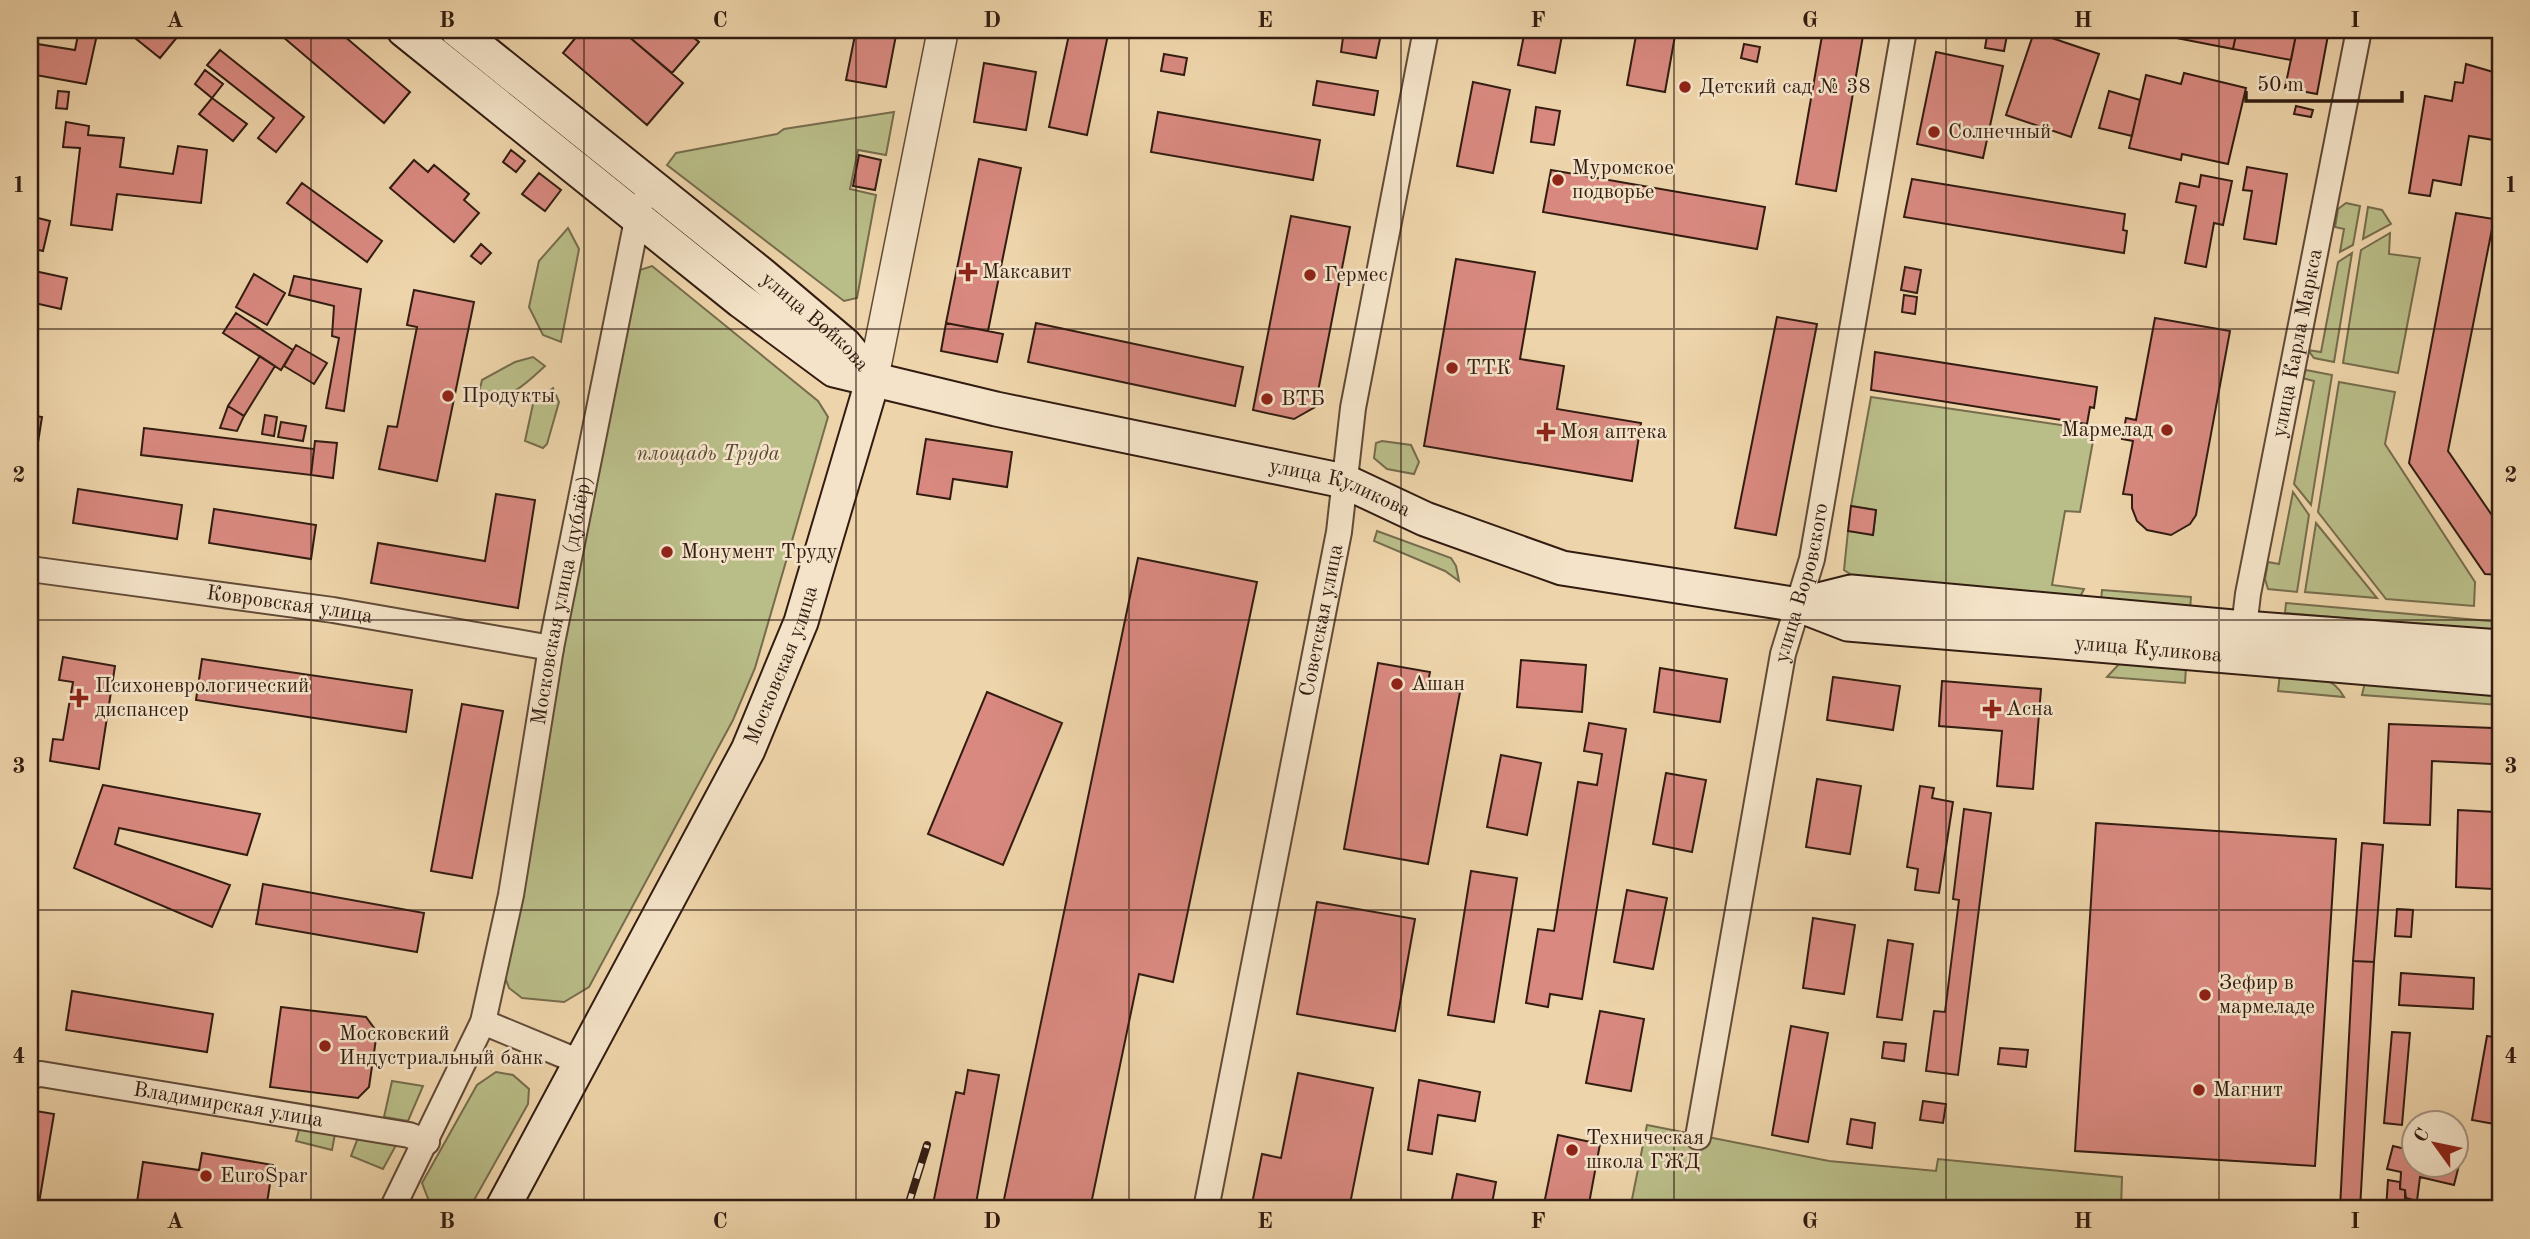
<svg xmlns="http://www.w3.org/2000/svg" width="2530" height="1239" viewBox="0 0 2530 1239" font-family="'Old Standard TT',serif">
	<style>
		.green { fill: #b9bd88; stroke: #766c4c; stroke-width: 2 }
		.building { fill: #d98980; stroke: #321c11; stroke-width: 2 }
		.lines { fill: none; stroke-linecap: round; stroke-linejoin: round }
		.minor-casing { stroke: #614a37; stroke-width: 28 }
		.tertiary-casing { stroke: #614a37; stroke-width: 33 }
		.secondary-casing { stroke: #321c11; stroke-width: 37 }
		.minor { stroke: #f4e3c8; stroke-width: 24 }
		.tertiary { stroke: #f4e3c8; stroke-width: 30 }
		.secondary { stroke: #f4e3c8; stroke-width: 33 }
		.rail-casing { stroke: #321c11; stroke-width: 8 }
		.rail { stroke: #f4e3c8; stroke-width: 5; stroke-dasharray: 16; stroke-linecap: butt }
		.grid { fill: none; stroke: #321c11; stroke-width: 2; stroke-opacity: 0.55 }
		.poi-dot { fill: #8f2418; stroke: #f4e3c8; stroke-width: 2.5 }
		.labels { text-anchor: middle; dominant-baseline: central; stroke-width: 5; stroke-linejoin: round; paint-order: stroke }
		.poi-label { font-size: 21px; fill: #321c11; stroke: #f4e3c8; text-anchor: start }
		.street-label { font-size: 21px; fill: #321c11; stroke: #f4e3c8 }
		.park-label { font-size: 21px; font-style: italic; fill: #5a4c35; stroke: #f4e3c8 }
		.neatline { fill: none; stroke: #321c11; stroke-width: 2.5 }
		.grid-label { font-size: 23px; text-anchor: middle; font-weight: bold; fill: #321c11 }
	</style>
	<rect width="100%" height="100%" fill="#eed4aa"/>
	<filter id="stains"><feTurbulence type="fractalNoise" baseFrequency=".00286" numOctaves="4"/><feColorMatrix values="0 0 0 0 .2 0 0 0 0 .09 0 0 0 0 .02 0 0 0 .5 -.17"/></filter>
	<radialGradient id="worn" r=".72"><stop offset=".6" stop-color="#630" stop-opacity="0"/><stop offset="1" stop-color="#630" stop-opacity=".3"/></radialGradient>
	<path class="green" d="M894,112L886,155L858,150L850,189L876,195L857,298L844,301L667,165L676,153L777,134L784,129Z
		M2346,203L2360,206L2353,245L2340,252L2344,229L2335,227L2338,209Z
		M2368,207L2382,210L2391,224L2363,239Z
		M568,228L579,249L561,342L543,335L529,307L539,261Z
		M2390,233L2389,254L2420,258L2398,373L2343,363L2361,250Z
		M2352,253L2334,362L2314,358L2308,350L2321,352L2338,262Z
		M652,266L818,401L828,417L755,668L733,720L589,987L564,1002L522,998L509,988L505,977L564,634L640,270Z
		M533,357L545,366C523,386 509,402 478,397L482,380L515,362Z
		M2306,370L2332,375L2311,505L2294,484L2314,381L2302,378Z
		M2339,382L2395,392L2385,444L2475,582L2474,606L2386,599L2318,512Z
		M553,388L559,402L547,444L543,448L525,441L533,404Z
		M1871,397L2095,430L2080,512L2065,511L2052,585L2084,589L2079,599L1853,576L1844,570L1848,531L1873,534L1876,510L1851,506Z
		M1382,441L1411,445L1419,462L1414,474L1387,469L1374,458L1376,443Z
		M2293,492L2309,515L2297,592L2268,589L2265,579L2268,562L2279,564Z
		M2316,523L2377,598L2305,592Z
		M1377,531L1451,558L1456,566L1459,581L1445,571L1374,541Z
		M2102,590L2191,597L2190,609L2101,601Z
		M2286,603L2500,622V632L2285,613Z
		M2120,663L2186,667L2185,683L2107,677Z
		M2280,674C2305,676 2331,672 2344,697L2278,691Z
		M2365,682L2500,690V705L2362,695Z
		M496,1072L513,1075L529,1089L528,1104L469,1209H438L429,1201L422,1183L477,1085Z
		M392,1081L423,1086L408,1121L384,1117Z
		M1647,1125L1829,1161L1936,1171L1938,1159L2122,1177L2121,1209H1630Z
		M300,1126L335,1134L332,1150L296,1141Z
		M359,1135L392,1139L395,1147L383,1169L351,1156Z"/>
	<path class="building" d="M79,30H98L86,84L30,74L31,43L75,50Z
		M125,30H183L160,58Z
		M289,30H337L410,92L384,123L283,37Z
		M582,30H621L683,83L647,125L563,53Z
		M621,30H684L699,42L672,73Z
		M856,30H897L886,87L846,80Z
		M1070,30H1109L1087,135L1049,127Z
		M1344,30L1381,34L1376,58L1341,52Z
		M1525,30H1563L1555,73L1518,65Z
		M1637,30H1676L1665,92L1627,85Z
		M1823,30H1864L1836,191L1796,184Z
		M1935,30H1970L1968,38Z
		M1988,30H2008L2004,51L1985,48Z
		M2172,30H2237L2233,49L2171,37Z
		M2237,30H2297L2291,60L2233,49Z
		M2297,30H2329L2317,94L2285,88Z
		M2034,32L2099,54L2071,137L2006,115Z
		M1744,44L1760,47L1757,62L1741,58Z
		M220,50L304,117L276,152L258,138L274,118L207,65Z
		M1936,52L2003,66L1983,158L1917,144Z
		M1164,54L1187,58L1184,75L1161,71Z
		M984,63L1036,72L1026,130L974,122Z
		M2466,64L2500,74L2497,96L2500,97V141L2469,136L2461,185L2433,180L2430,196L2409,193L2425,96L2452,101L2455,82L2463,83Z
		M205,70L223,84L212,98L195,84Z
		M2184,73L2246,88L2228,164L2182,154L2181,160L2129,148L2146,75L2181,84Z
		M1317,81L1378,91L1374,115L1313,105Z
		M1473,82L1510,90L1493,173L1457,166Z
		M58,91L69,92L67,109L56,108Z
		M2109,91L2140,100L2132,136L2099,128Z
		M212,98L247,124L233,141L199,114Z
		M2296,106L2313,110L2311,117L2294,114Z
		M1536,107L1560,111L1554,145L1531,142Z
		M1158,112L1320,140L1313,180L1151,152Z
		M66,122L89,126L88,135L124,138L120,167L173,174L178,146L207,150L201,203L117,194L112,230L71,225L80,148L63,147Z
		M511,150L525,161L516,172L503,162Z
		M859,155L881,160L875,190L853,186Z
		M979,159L1021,168L988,331L946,323Z
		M414,160L428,172L434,165L469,194L464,200L479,213L454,242L390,188Z
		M2247,167L2287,174L2276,244L2244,239L2252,191L2243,190Z
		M1551,170L1765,207L1757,249L1543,212Z
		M539,173L561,190L545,211L522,194Z
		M2201,175L2232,181L2223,225L2214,223L2206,267L2185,263L2196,206L2176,202L2180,183L2199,187Z
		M1912,179L2125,214L2123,230L2127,231L2124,253L1904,217Z
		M302,183L382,241L367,262L287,203Z
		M2456,213L2494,219L2448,451L2500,527V575L2485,574L2409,463Z
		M30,216L50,221L43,251L30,248Z
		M1291,216L1350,227L1315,407L1294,419L1253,410Z
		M481,244L491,253L481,264L471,256Z
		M1456,259L1535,272L1520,359L1564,366L1557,409L1641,423L1632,481L1424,446Z
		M1905,267L1921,270L1917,293L1901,290Z
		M30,270L67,278L61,309L30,302Z
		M254,274L285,293L267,325L236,307Z
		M294,276L361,289L344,411L326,408L339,338L332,336L334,306L289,295Z
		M414,290L474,302L437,481L379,469L388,426L397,427L417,327L407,325Z
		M1904,295L1917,297L1915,314L1902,312Z
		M236,313L293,350L281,370L223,333Z
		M1777,317L1817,324L1776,535L1735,528Z
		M2155,318L2230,331L2196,515L2190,524L2171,535L2147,530L2137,521L2132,508V495L2123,494L2133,441L2122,439L2126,418L2136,420Z
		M946,323L1003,334L997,362L941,351Z
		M1036,323L1243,367L1235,406L1028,362Z
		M296,345L327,363L314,384L284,366Z
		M1875,352L2097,387L2094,408L2090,407L2087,424L1871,390Z
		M260,356L275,366L244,416L228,406Z
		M228,406L244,416L237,431L220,428Z
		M30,415L42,417L36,455L30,454Z
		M265,415L277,417L274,436L262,434Z
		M281,422L306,426L303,441L278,437Z
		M144,428L314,449L311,475L141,455Z
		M926,439L1012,452L1007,487L953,479L950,499L917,494Z
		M315,441L337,443L333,478L311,475Z
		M78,489L182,505L177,539L73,523Z
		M496,494L535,500L518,608L371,583L378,543L485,561Z
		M1851,506L1876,510L1873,535L1848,531Z
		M214,509L316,525L311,559L209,543Z
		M1138,558L1257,582L1173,982L1139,974L1090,1209H1002Z
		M63,657L115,666L99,769L50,761L53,739L63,740L73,682L59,680Z
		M202,659L412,690L406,732L196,700Z
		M1521,660L1586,665L1582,712L1517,707Z
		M1378,663L1430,672L1427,687L1460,692L1428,864L1344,849Z
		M1660,668L1727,679L1720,722L1654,712Z
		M1833,677L1900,686L1893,730L1827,720Z
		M1942,681L2041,689L2033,789L1997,786L2002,731L1939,726Z
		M987,692L1062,723L1003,865L928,834Z
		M462,704L503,711L472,878L431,871Z
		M1589,723L1626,729L1582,999L1550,994L1548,1007L1526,1003L1538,929L1554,931L1578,782L1597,785L1602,754L1584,751Z
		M2389,724L2493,728L2492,764L2432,761L2430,825L2384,823Z
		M1501,755L1541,763L1527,835L1487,827Z
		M1666,773L1706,780L1692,852L1653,844Z
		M1817,779L1861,786L1850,854L1806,847Z
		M103,785L260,814L247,855L119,828L115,844L230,885L212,927L74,868Z
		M1920,786L1934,788L1932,798L1953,802L1939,893L1915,890L1918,869L1907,867Z
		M1964,809L1991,813L1958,1075L1926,1071L1934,1011L1945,1012L1959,900L1953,899Z
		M2458,810L2496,812L2493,889L2456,887Z
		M2096,823L2336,839L2315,1166L2075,1151Z
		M2362,843L2383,845L2374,962L2353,961Z
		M1471,871L1517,878L1494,1022L1448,1015Z
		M263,884L424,913L417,952L256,924Z
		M1627,890L1667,898L1653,969L1614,962Z
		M1317,902L1415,919L1395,1031L1297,1014Z
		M2397,909L2413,910L2411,937L2395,936Z
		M1813,918L1855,925L1844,994L1803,988Z
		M1888,940L1913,944L1902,1020L1877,1017Z
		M2353,961L2374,962L2360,1209H2319L2340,1208Z
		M2401,973L2474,978L2473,1009L2399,1005Z
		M72,991L213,1014L207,1052L66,1030Z
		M281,1007L366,1017L377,1032L369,1087L358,1098L270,1087Z
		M1600,1011L1644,1019L1631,1091L1586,1083Z
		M1791,1026L1828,1033L1808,1142L1772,1135Z
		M2392,1032L2410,1033L2402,1125L2384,1123Z
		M2487,1036L2500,1038V1125L2472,1120Z
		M1884,1042L1906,1044L1904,1061L1882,1058Z
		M2000,1048L2028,1050L2026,1067L1998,1064Z
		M968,1070L999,1075L975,1209H932L956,1092L964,1094Z
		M1298,1073L1373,1088L1349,1209H1251L1262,1154L1281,1158Z
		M1419,1080L1480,1092L1475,1121L1438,1115L1432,1154L1408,1150Z
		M1923,1101L1946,1104L1943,1123L1920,1120Z
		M30,1110L54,1114L38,1209H30Z
		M1851,1119L1875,1123L1872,1148L1847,1144Z
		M1558,1135L1600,1144L1588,1209H1543Z
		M2393,1146L2414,1151V1166H2456V1160L2460,1161L2454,1185L2420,1177L2417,1201L2406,1198L2405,1190L2400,1189L2401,1172L2387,1169Z
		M202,1153L273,1165L266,1209H136L143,1162L199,1170Z
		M1457,1174L1496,1182L1491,1209H1450Z
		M2388,1180L2400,1182V1189L2405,1190V1209H2386Z"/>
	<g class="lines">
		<g class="minor-casing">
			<g id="minor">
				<path id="s1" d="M30,569L333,610L551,648"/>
				<path id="s2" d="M2242,644L2248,594L2359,30"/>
				<path d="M483,1022L582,1063"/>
				<path id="s3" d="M30,1076L41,1074L409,1135L427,1142"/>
				<path id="s4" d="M1698,1137L1783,654L1812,559L1904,30"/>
				<path id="s5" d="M392,1209L483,1022L511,895L551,648L640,205"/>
				<path id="s6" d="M1206,1209L1339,532L1353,408L1426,30"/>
			</g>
		</g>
		<g class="tertiary-casing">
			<path id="tertiary" d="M873,379L943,30"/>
		</g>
		<g class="secondary-casing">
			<g id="secondary">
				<path id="s7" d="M404,30L741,301L834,370L996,409L1344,481L1425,519L1562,568L1799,605L1848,624L2500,679"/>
				<path id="s8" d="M457,30L761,274L845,345L873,379"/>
				<path d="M1799,605L1851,592L2244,628L2500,647"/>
				<path id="s9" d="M502,1209L748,750L801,622L873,379"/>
			</g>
		</g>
		<use href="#minor" class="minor"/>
		<use href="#tertiary" class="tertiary"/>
		<use href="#secondary" class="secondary"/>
		<g class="rail-casing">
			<path id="rail" d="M907,1209L927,1145"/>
		</g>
		<use href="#rail" class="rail"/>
	</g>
	<path class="grid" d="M311,30V1209M584,30V1209M856,30V1209M1129,30V1209M1401,30V1209M1674,30V1209M1946,30V1209M2219,30V1209M30,329H2500M30,620H2500M30,910H2500"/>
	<g class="poi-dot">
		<circle cx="1685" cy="87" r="7"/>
		<circle cx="1934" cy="132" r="7"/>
		<circle cx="1558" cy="180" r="7"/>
		<path d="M964.5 261.5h7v7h7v7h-7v7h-7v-7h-7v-7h7z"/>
		<circle cx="1310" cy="275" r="7"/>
		<circle cx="1452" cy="368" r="7"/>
		<circle cx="448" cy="396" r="7"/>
		<circle cx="1267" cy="399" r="7"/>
		<circle cx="2167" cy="430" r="7"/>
		<path d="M1542.5 421.5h7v7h7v7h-7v7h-7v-7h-7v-7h7z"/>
		<circle cx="667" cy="552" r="7"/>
		<circle cx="1397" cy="684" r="7"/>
		<path d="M75.5 687.5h7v7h7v7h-7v7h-7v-7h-7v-7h7z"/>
		<path d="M1988.5 698.5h7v7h7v7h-7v7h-7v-7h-7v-7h7z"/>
		<circle cx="2205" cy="995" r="7"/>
		<circle cx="325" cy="1046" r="7"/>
		<circle cx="2199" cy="1090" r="7"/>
		<circle cx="1572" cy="1150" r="7"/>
		<circle cx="206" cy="1176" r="7"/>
	</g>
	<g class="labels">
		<g class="poi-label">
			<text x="1699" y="87">Детский сад № 38</text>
			<text x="1948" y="132">Солнечный</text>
			<text x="1572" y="168">Муромское<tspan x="1572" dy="24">подворье</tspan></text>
			<text x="982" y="272">Максавит</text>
			<text x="1324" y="275">Гермес</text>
			<text x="1466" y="368">ТТК</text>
			<text x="462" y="396">Продукты</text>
			<text x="1281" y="399">ВТБ</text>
			<text x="2153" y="430" text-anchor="end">Мармелад</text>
			<text x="1560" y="432">Моя аптека</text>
			<text x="681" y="552">Монумент Труду</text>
			<text x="1411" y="684">Ашан</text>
			<text x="95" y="686">Психоневрологический<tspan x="95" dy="24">диспансер</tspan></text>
			<text x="2006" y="709">Асна</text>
			<text x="2219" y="983">Зефир в<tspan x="2219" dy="24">мармеладе</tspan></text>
			<text x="339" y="1034">Московский<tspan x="339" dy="24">Индустриальный банк</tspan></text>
			<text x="2213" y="1090">Магнит</text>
			<text x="1586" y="1138">Техническая<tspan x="1586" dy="24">школа ГЖД</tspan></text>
			<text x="220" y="1176">EuroSpar</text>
		</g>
		<g class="street-label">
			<text stroke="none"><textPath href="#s8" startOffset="462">улица Войкова</textPath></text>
			<text stroke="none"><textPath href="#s2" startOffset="306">улица Карла Маркса</textPath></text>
			<text stroke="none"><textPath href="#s7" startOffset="1068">улица Куликова</textPath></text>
			<text stroke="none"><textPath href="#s4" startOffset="564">улица Воровского</textPath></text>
			<text stroke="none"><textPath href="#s5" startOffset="637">Московская улица (дублёр)</textPath></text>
			<text stroke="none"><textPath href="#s1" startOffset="262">Ковровская улица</textPath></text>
			<text stroke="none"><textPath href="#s6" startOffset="600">Советская улица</textPath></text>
			<text stroke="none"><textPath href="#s7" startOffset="1899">улица Куликова</textPath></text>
			<text stroke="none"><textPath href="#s9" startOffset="612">Московская улица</textPath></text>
			<text stroke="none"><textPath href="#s3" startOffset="201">Владимирская улица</textPath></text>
		</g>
		<g class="park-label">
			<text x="708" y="454">площадь Труда</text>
		</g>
	</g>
	<rect width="2530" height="1239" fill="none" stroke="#eed4aa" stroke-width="77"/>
	<g transform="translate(2435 1144) rotate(303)"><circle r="33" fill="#f4e3c8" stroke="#a6937f" stroke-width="2"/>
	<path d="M0-5L12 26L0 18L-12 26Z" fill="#8f2418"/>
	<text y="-10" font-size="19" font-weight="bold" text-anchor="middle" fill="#321c11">С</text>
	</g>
	<path d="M2246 91v10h156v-10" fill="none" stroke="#321c11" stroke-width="3.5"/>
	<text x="2257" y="91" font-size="21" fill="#321c11" stroke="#f4e3c8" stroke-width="5" paint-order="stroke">50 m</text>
	<rect x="38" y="38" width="2454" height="1162" class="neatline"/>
	<g class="grid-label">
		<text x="175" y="27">A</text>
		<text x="447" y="27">B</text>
		<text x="720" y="27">C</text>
		<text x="992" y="27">D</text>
		<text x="1265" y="27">E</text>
		<text x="1538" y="27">F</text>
		<text x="1810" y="27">G</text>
		<text x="2083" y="27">H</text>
		<text x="2355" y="27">I</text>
		<text x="19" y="192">1</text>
		<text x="2511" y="192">1</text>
		<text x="19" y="482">2</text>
		<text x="2511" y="482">2</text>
		<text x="19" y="773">3</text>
		<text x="2511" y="773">3</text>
		<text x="19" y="1063">4</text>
		<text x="2511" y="1063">4</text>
		<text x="175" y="1228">A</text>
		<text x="447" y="1228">B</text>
		<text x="720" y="1228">C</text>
		<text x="992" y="1228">D</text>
		<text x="1265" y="1228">E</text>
		<text x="1538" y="1228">F</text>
		<text x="1810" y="1228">G</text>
		<text x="2083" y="1228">H</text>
		<text x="2355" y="1228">I</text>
	</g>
	<rect width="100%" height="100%" filter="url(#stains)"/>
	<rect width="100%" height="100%" fill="url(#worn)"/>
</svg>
